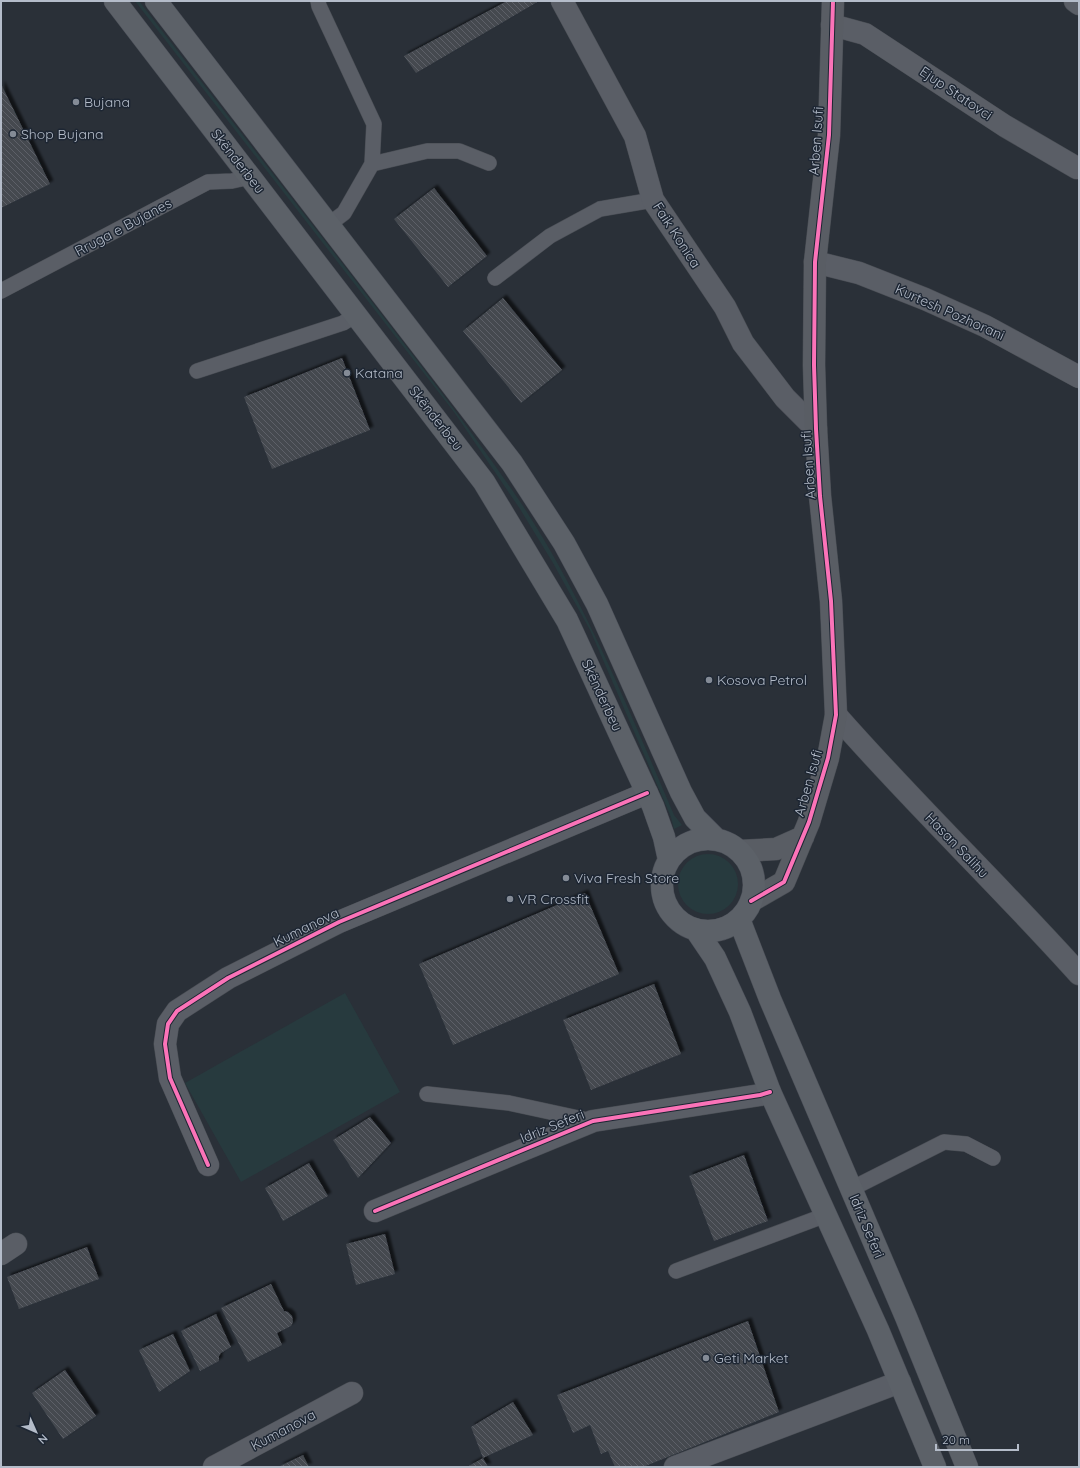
<svg xmlns="http://www.w3.org/2000/svg" width="1080" height="1468" viewBox="0 0 1080 1468" font-family="Quicksand,sans-serif">
	<style>
		.grass { fill: #273a3e }
		.building { fill: url(#building-back-hatch); filter: url(#shadow) }
		.lines { fill: none; stroke-linecap: round; stroke-linejoin: round }
		.lane-casing { stroke: #484c53; stroke-width: 16 }
		.street-casing { stroke: #484c53; stroke-width: 23 }
		.secondary-casing { stroke: #484c53; stroke-width: 23 }
		.primary-casing { stroke: #484c55; stroke-width: 23 }
		.lane { stroke: #5a5e66; stroke-width: 15 }
		.street { stroke: #5a5e66; stroke-width: 22 }
		.secondary { stroke: #595d64; stroke-width: 22 }
		.primary { stroke: #5c6168; stroke-width: 22 }
		.cycleway-casing { stroke: #1d2633; stroke-width: 6 }
		.cycleway { stroke: #fb73b8; stroke-width: 4 }
		.poi-dot { fill: #848b96; stroke: #1d2633; stroke-width: 1.5 }
		.labels { text-anchor: middle; dominant-baseline: central; stroke-width: 3; stroke-linejoin: round; paint-order: stroke }
		.street-label { font-size: 14px; fill: #b4bcc9; stroke: #1d2633 }
		.poi-label { font-size: 14px; fill: #b4bcc9; stroke: #1d2633; text-anchor: start }
	</style>
	<defs>
		<pattern id="building-back-hatch" width="6" height="6" patternUnits="userSpaceOnUse"><rect width="6" height="6" fill="#444950"/><path d="M-1 5l2 2M0 0l6 6M5-1l2 2" fill="none" stroke="#5d6168"/></pattern>
		<filter id="shadow"><feDropShadow dx="3.5" dy="-3.5" stdDeviation="1" flood-color="#0009"/></filter>
	</defs>
	<rect width="100%" height="100%" fill="#2a3038"/>
	<path class="grass" d="M135,1H139C212,96 286,190 359,285C415,358 472,430 523,506C586,603 629,710 674,815L682,825L674,829L671,817L649,766L590,630L553,563L520,509L454,412Z
		M678 884a30 30 0 1 1 60 0a30 30 0 1 1-60 0Z
		M345,993L400,1092L241,1182L185,1083Z"/>
	<path class="building" d="M507,1H539L416,73L404,56Z
		M1,84L50,184L1,208Z
		M434,188L487,256L448,287L394,219Z
		M503,298L562,370L521,403L463,331Z
		M342,358L370,430L272,469L244,397Z
		M585,893L619,974L453,1045L419,964Z
		M654,984L681,1054L591,1090L563,1020Z
		M370,1117L391,1143L358,1178L333,1140Z
		M744,1155L768,1221L714,1241L689,1176Z
		M309,1163L328,1196L283,1221L265,1188Z
		M385,1234L395,1274L356,1285L346,1244Z
		M87,1247L99,1279L19,1309L7,1277Z
		M271,1284L284,1311L288,1312L292,1316L293,1322L291,1326L277,1333L282,1345L248,1362L221,1308Z
		M216,1314L231,1347L221,1353L219,1356V1361L200,1371L181,1331Z
		M748,1321L779,1412L643,1467H615L608,1451L601,1454L590,1425L573,1433L557,1395Z
		M173,1334L190,1371L159,1392L139,1350Z
		M65,1370L96,1416L63,1439L32,1393Z
		M513,1402L533,1435L483,1458L471,1427Z
		M303,1455L309,1467H278Z
		M483,1458L488,1467H467Z"/>
	<g class="lines">
		<g class="lane-casing">
			<path id="lane" d="M318,1L319,6L374,124L372,164L344,213L328,225
				M372,164L427,151H459L489,163
				M495,278L550,236L600,209L653,200
				M1,291L208,182L232,181L250,177
				M197,371L343,323L356,315
				M427,1094L509,1103L592,1121
				M851,1189L944,1142L966,1144L993,1158
				M676,1271L826,1215"/>
		</g>
		<g class="street-casing">
			<path id="street" d="M562,1L635,136L653,200L725,307L743,343L785,398L816,429
				M1075,1L1079,4
				M832,25L865,34L1005,126L1077,168
				M815,262L859,273L925,299L985,326L1079,377
				M836,715C914,804 1000,886 1079,974
				M208,1165L170,1078L165,1044L168,1024L177,1011L228,978L339,922L647,793
				M375,1211L593,1121L760,1095L770,1092
				M1,1254L16,1244
				M214,1467L352,1393
				M675,1467L900,1382"/>
		</g>
		<g class="secondary-casing">
			<path id="secondary" d="M740,851L776,849L803,837
				M751,901L784,882L809,822L828,758L836,715L831,601L820,496L816,429L814,365L815,262L829,135L833,1"/>
		</g>
		<g class="primary-casing">
			<path id="primary" d="M115,1L484,482L567,620L653,806L664,837L669,860
				M156,1L512,463L564,543L597,604L681,792L695,818L716,839
				M662 885a46 46 0 1 1 92 0a46 46 0 1 1-92 0Z
				M739,919L770,999L906,1317L967,1467
				M696,930L715,958L740,1012L770,1092L878,1330L935,1467"/>
		</g>
		<use href="#lane" class="lane"/>
		<use href="#street" class="street"/>
		<use href="#secondary" class="secondary"/>
		<use href="#primary" class="primary"/>
		<g class="cycleway-casing">
			<path id="cycleway" d="M751,901L784,882L809,822L828,758L836,715L831,601L820,496L816,429L814,365L815,262L829,135L833,1
				M208,1165L170,1078L165,1044L168,1024L177,1011L228,978L339,922L647,793
				M375,1211L593,1121L760,1095L770,1092"/>
		</g>
		<use href="#cycleway" class="cycleway"/>
	</g>
	<g class="poi-dot">
		<circle cx="76" cy="102" r="4"/>
		<circle cx="13" cy="134" r="4"/>
		<circle cx="347" cy="373" r="4"/>
		<circle cx="709" cy="680" r="4"/>
		<circle cx="566" cy="878" r="4"/>
		<circle cx="510" cy="899" r="4"/>
		<circle cx="706" cy="1358" r="4"/>
	</g>
	<g class="labels">
		<g class="street-label">
			<text transform="translate(956 93) rotate(34)">Ejup Statovci</text>
			<text transform="translate(816 141) rotate(-86)">Arben Isufi</text>
			<text transform="translate(238 161) rotate(52)">Skënderbeu</text>
			<text transform="translate(123 227) rotate(-28)">Rruga e Bujanes</text>
			<text transform="translate(677 235) rotate(57)">Faik Konica</text>
			<text transform="translate(950 312) rotate(24)">Kurtesh Pozhorani</text>
			<text transform="translate(436 418) rotate(52)">Skënderbeu</text>
			<text transform="translate(808 465) rotate(-94)">Arben Isufi</text>
			<text transform="translate(602 695) rotate(65)">Skënderbeu</text>
			<text transform="translate(808 783) rotate(-74)">Arben Isufi</text>
			<text transform="translate(957 845) rotate(46)">Hasan Salihu</text>
			<text transform="translate(306 927) rotate(-26)">Kumanova</text>
			<text transform="translate(552 1126) rotate(-22)">Idriz Seferi</text>
			<text transform="translate(867 1226) rotate(67)">Idriz Seferi</text>
			<text transform="translate(283 1430) rotate(-28)">Kumanova</text>
		</g>
		<g class="poi-label">
			<text x="84" y="102">Bujana</text>
			<text x="21" y="134">Shop Bujana</text>
			<text x="355" y="373">Katana</text>
			<text x="717" y="680">Kosova Petrol</text>
			<text x="574" y="878">Viva Fresh Store</text>
			<text x="518" y="899">VR Crossfit</text>
			<text x="714" y="1358">Geti Market</text>
		</g>
	</g>
	<rect width="1080" height="1468" fill="none" stroke="#b4bcc9" stroke-width="4"/>
	<g transform="translate(36 1432) rotate(135)" stroke="#1d2633" stroke-width="3" paint-order="stroke">
	<path d="M0-3L7 15L0 10L-7 15Z" fill="#b4bcc9"/>
	<text y="-6" font-size="11" font-weight="bold" text-anchor="middle" fill="#b4bcc9">N</text>
	</g>
	<path d="M936 1444v6h82v-6" fill="none" stroke="#b4bcc9" stroke-width="2"/>
	<text x="942" y="1444" font-size="12" fill="#b4bcc9" stroke="#1d2633" stroke-width="3" paint-order="stroke">20 m</text>
</svg>
